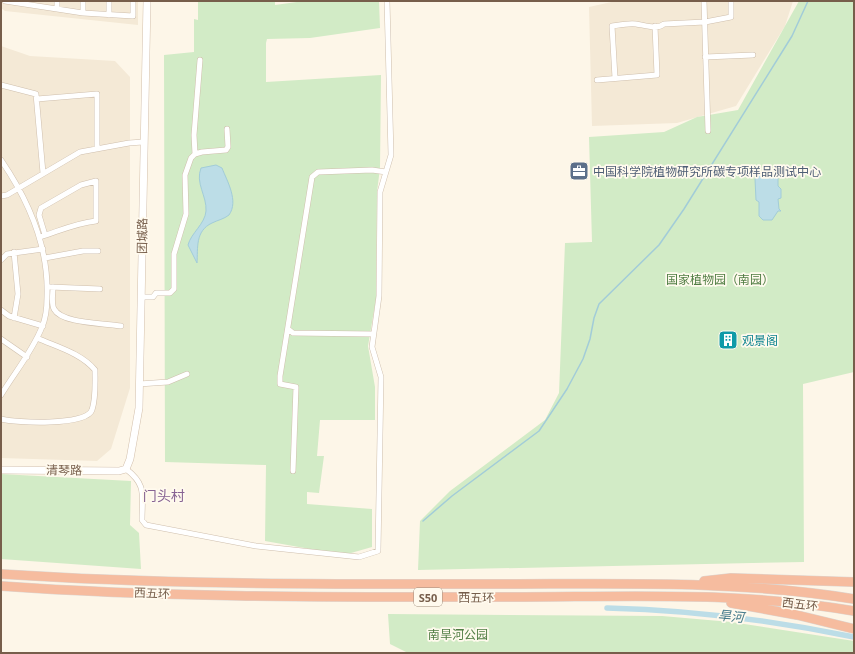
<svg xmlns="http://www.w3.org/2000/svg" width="855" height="654" viewBox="0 0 855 654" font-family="'Open Sans','Noto Sans SC',sans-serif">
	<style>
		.residential { fill: #f4e9d6 }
		.green { fill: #d2ebc6 }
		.water { fill: #bcdde7; stroke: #a2ccd8 }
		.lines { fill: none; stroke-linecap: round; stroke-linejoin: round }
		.stream { stroke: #a2ccd8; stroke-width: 1.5 }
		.canal { stroke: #bcdde7; stroke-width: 5.5 }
		.street-casing { stroke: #cfbfad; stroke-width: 6 }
		.secondary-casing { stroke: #d4c1ad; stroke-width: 8 }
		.highway-casing { stroke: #dcd5d0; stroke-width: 10 }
		.street { stroke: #fff; stroke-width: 5 }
		.secondary { stroke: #fff; stroke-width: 7 }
		.highway { stroke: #f6bc9f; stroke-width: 9 }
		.labels { text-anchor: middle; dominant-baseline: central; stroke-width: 3.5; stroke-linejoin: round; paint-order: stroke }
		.shield { fill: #fffaee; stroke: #a08d7c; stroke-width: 1 }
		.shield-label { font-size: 11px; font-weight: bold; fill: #775e4b }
		.service-label { font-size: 12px; fill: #4e5e75; stroke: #fffaee; text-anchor: start }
		.street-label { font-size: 12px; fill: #775e4b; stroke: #fffaee }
		.park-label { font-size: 12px; fill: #507d43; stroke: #fffaee }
		.culture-label { font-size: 12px; fill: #0d838f; stroke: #fffaee; text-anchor: start }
		.water-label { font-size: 13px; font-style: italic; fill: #457a8b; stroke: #fffaee }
		.quarter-label { font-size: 14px; fill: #876393; stroke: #fffaee }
	</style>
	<rect width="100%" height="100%" fill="#fdf6e8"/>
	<path class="residential" d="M1,1H138V25L5,11L1,8Z
		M616,1H793L785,26L736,106L677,123L592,126L589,7Z
		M1,46L30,56L115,61L130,77V388L111,449L97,461L1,458Z"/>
	<path class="green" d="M198,1H275V5L304,1H379L380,28L310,38L267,39L266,43V82L381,75L380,168L377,192L376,299L368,346L375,387V420H320L317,456H324L319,493L307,492V504L372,509V547L344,555L265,541L266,465L165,462L164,55L194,52V19L198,20Z
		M799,1H854V372L803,384L804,562L418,570L420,521L450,491L545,420L559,393L565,243L592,242L589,137L664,132L697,117L738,110Z
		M1,474L131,481L130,525L139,533L141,569L1,559Z
		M388,614L662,616L731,622L854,641V653H408L390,644Z"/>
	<path class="water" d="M216,165L222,168C227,181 239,201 229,215C224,219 218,220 212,223C195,231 198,248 197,263L188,245C191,233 205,224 206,211C207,196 195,183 201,168Z
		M774,172L778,178V186L781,189V198L778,199L779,209L781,211H778L772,220H763L759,216V202L756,200L755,179L759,174Z"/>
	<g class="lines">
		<path class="stream" d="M423,521L452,496L539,431L567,389L583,359L590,339L594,318L599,304L659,245L684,209L792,36L808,1"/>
		<path class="canal" d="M607,608C691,610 771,620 854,637"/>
		<g class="street-casing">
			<path id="street" d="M5,1L83,13
				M83,1V13L133,16V1
				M704,1L708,131
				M57,9V1
				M109,15V1
				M705,57L753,55
				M615,78L612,26C619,25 629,23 636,24C644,25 657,30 664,24L705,22L731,17V1
				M597,80L657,75L655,26
				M1,85L36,94L43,173
				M37,99L97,94V148
				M195,154L202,152L226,150L228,147L227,129
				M1,160C29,201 49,247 47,297C47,307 46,318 42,327C32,352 15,372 1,395
				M1,196L7,195L80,152L129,143L143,142
				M40,237C59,231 76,223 96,221V181L81,185L41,208L39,215L45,235
				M45,258L83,251H98
				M1,260L7,254L43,249
				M50,287L100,289
				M53,287C53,294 51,303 54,309C62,324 105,323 121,326
				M141,297H153L156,293H170L174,289V254L186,214L185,175L191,158L195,154L194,135L200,60
				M1,310L9,316L43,326
				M14,318L18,294L14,252
				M288,329L293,333L373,334
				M1,339L27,357
				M139,384L168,382L187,374
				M1,419C16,423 86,426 92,410C96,398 95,383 95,370C81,353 57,347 37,338
				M126,469C147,485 142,495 142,520L146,525L256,546L359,557L378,551L381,377L372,347L379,296L380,192L391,155L387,1
				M293,471L296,387L280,384V376L312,177L318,172L372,170L386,172"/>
		</g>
		<g class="secondary-casing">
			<path id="secondary" d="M1,470L119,471L126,469L130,459L139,408L147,1"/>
		</g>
		<g class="highway-casing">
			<path id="highway" d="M1,574C167,585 333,584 499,584C617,584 737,580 854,599
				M704,581L731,578L854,582
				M1,586C171,598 341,597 511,597C625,597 741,591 854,611
				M731,603L797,615L854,629"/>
		</g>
		<use href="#street" class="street"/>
		<use href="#secondary" class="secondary"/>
		<use href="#highway" class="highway"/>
	</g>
	<defs>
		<g id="office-square" transform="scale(1)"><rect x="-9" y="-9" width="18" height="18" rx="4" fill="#5c6f8a" stroke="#fffaee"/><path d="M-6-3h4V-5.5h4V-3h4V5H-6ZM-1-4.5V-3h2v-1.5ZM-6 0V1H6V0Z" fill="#fff"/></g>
		<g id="building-square" transform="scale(1)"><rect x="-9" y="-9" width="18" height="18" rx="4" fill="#0f9aa8" stroke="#fffaee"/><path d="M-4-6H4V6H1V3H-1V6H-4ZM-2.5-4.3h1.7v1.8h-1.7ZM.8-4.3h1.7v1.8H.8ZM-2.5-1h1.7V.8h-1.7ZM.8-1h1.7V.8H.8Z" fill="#fff"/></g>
	</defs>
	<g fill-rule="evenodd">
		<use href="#office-square" x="579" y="171"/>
		<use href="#building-square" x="728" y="340"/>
	</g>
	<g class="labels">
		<rect class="shield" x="414" y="588" width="28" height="18" rx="3"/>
		<g class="shield-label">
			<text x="428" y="597">S50</text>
		</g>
		<g class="service-label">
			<text x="593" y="171">中国科学院植物研究所碳专项样品测试中心</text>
		</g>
		<g class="street-label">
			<text transform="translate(142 236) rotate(-89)">团城路</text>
			<text transform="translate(64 470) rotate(1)">清琴路</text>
			<text transform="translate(152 593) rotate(2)">西五环</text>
			<text x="476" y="597">西五环</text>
			<text transform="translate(800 604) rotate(7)">西五环</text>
		</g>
		<g class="park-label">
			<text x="720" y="279">国家植物园（南园）</text>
			<text x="458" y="634">南旱河公园</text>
		</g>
		<g class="culture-label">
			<text x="742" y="340">观景阁</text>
		</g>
		<g class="water-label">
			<text transform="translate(731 616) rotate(5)">旱河</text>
		</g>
		<g class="quarter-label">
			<text x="164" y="495">门头村</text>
		</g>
	</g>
	<rect width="855" height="654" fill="none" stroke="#775e4b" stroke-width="4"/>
</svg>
